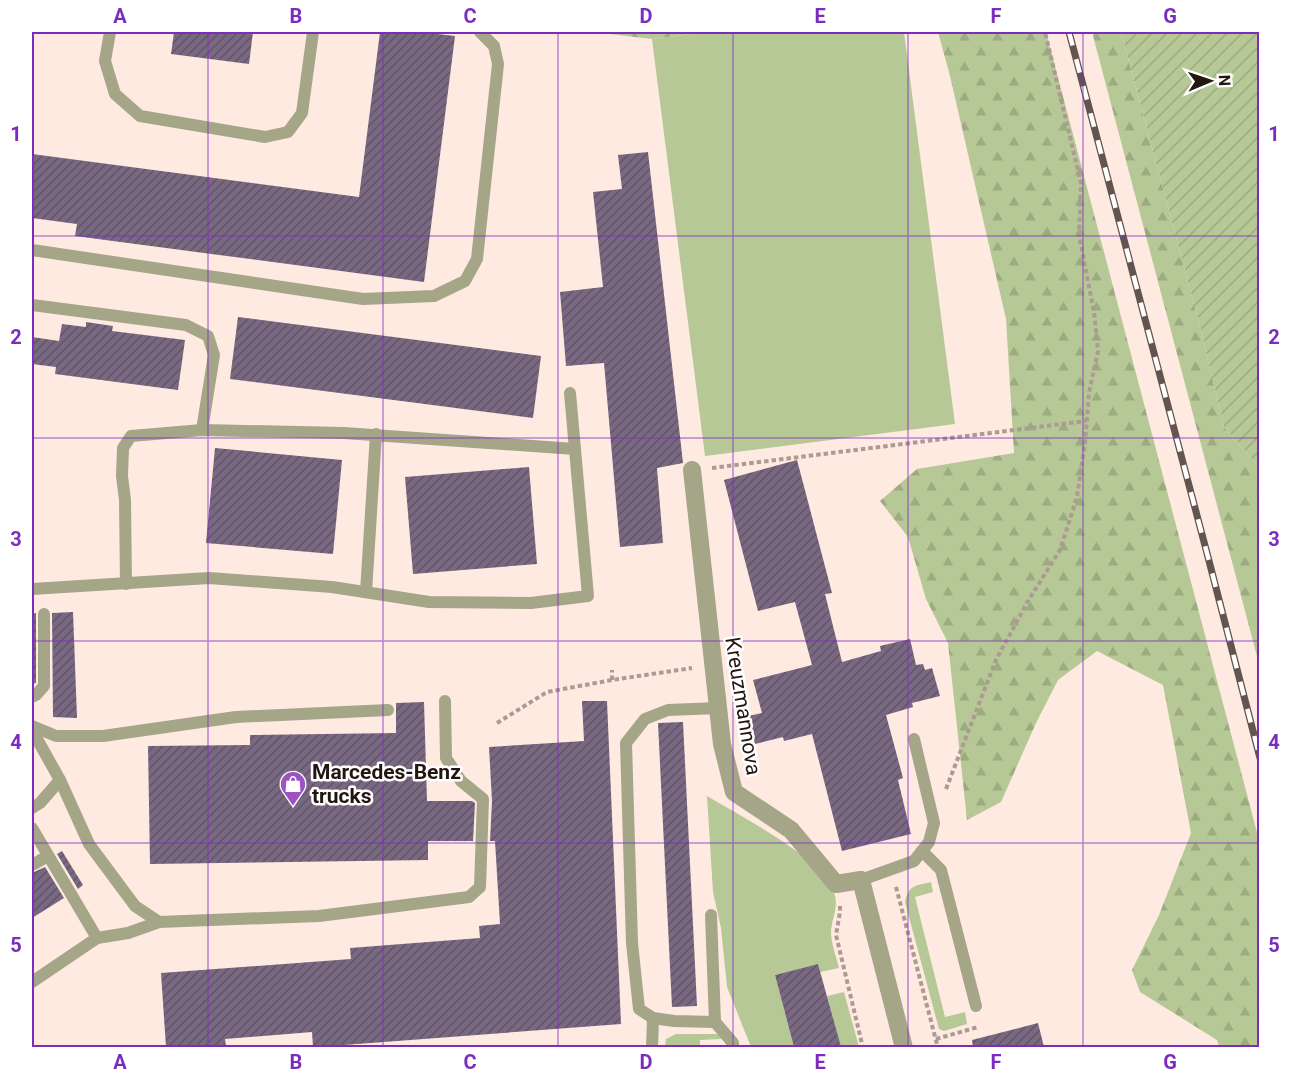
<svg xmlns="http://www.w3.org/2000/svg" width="1291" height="1079" font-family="Roboto,sans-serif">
  <defs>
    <pattern id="forest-firs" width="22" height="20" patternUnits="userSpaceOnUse" patternTransform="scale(1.5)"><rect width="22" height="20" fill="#b6c896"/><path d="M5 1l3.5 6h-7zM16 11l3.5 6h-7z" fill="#9cab80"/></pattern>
    <pattern id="garden-furrows" width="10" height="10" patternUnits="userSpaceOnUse" patternTransform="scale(1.5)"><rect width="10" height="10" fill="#b6c896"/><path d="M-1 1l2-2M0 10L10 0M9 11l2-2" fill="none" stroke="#9cab80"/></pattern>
    <pattern id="building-hatch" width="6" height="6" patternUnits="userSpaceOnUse" patternTransform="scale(1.5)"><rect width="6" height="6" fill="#796881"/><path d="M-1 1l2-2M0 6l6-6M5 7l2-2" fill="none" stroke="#635568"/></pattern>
  </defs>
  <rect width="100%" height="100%" fill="#ffeae1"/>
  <g fill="#b6c896">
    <polygon points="707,32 904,32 955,424 705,456 652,39"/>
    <path d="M707,796C737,814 822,858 833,890C840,906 832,917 831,931C831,943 836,956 839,968L820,972L818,964L775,975L794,1047H751L727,987L721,928L713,892Z"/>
    <path d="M931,882L933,892L915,897L945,1017L965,1012L967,1024L944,1031L939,1029L905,902C909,884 916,886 931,882Z"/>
    <polygon points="844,992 859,1047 835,1047 840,1046 827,996"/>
    <polygon points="676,1034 719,1034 721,1039 700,1040 700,1047 665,1048 666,1039"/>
  </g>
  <g fill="url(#forest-firs)">
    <polygon points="593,32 707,32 652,39"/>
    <polygon points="938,32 1046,32 1259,840 1259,1047 1219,1047 1217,1040 1140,992 1132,970 1159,915 1191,833 1163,685 1097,651 1058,680 1036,723 1001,802 967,820 948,643 926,599 908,537 880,501 917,469 1014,453 1006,319 950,76"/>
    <polygon points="1092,32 1121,32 1199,323 1224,427 1259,467 1259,664"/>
  </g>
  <polygon fill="url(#garden-furrows)" points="1121,32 1259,32 1259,467 1224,427 1199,323"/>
  <g fill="url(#building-hatch)">
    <polygon points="174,32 253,32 249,64 171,54"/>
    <polygon points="380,32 420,32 455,36 424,282 75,236 77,224 32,218 32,154 359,197"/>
    <polygon points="648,152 683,463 657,468 663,543 620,547 604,363 566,366 560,292 603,287 593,192 622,189 618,155"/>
    <polygon points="238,317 541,356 533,418 230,379"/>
    <polygon points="86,322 113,326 112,331 185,340 178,390 55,374 56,367 32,364 32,337 59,341 62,324 86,327"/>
    <polygon points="215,448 342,460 333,554 206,543"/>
    <polygon points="797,460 832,593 825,594 842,662 881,651 880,646 910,639 916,665 923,664 925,670 932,668 940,696 912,703 913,707 886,715 903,778 898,780 911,834 842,851 812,734 784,741 783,737 755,744 748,716 762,713 753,680 812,665 795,602 758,611 724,480"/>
    <polygon points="529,467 537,564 413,574 405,477"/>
    <polygon points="73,612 77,718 53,717 52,613"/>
    <polygon points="36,613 36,683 32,684 32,614"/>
    <polygon points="582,701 607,701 621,1024 344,1045 344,1047 313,1047 312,1032 225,1039 226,1047 166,1047 161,973 351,959 350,948 480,938 479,926 500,924 495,841 490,841 492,801 489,747 584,741"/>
    <polygon points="424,702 427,801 472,801 475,803 473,841 428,841 428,860 150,864 148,746 250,745 250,735 396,733 396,703"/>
    <polygon points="683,722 697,1006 672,1007 658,723"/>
    <polygon points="62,851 83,885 78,889 57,854"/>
    <polygon points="45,867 64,898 32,918 32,873"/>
    <polygon points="818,964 841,1047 794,1047 775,975"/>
    <polygon points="1038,1023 1044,1047 973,1047 972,1040"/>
  </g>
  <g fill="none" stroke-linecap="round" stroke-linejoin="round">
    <g stroke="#ac9a93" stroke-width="4" stroke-dasharray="4.5 3" stroke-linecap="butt">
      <polyline points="712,468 1086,421"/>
      <polyline points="612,680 612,670"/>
      <polyline points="497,723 547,692 612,680 692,668"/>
      <polyline points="946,789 996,660 1028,601 1060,550 1077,497 1085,443 1089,393 1098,351 1094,312 1079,235 1081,183 1045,32"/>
      <polyline points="896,887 938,1048"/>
      <polyline points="840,906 840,912 836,935 863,1048"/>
      <polyline points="936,1039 978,1027"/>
    </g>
    <g stroke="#a5a587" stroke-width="12">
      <polyline points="110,32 105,61 115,94 140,116 265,137 288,132 302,113 313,32"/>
      <polyline points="32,250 363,299 434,296 465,281 477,259 498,64 494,46 480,32"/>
      <polyline points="32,305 186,325 208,336 214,355 202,430"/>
      <polyline points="126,584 125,500 122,476 123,448 131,436 202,430 344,433 575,449"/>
      <polyline points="32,589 209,578 332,587 429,602 531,603 588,596 570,393"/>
      <polyline points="366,592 376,434"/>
      <polyline points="32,697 36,695 44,686 44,614"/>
      <polyline points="718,708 668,710 645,719 626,743 632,943 639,1009 653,1018 674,1021 715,1022 733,1043 733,1048"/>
      <polyline points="32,726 56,736 103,736 236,717 388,710"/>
      <polyline points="32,730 60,780 89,844 135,906 159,922 319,916 469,897 480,887 483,799 461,781 446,758 445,701"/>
      <polyline points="32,808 40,803 60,780"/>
      <polyline points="32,828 97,938 32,982"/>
      <polyline points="922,851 941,870 976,1006"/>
      <polyline points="32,865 48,856"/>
      <polyline points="861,880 914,861 929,842 934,823 914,739"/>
      <polyline points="711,915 715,1022"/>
      <polyline points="97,938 128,933 159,922"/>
      <polyline points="652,1048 653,1018"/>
    </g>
    <polyline stroke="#a5a587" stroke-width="18" points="692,470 722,744 734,792 791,830 836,884 861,880 904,1048"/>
    <g stroke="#62544e" stroke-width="7">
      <polyline id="rail" points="1069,32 1208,557 1260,758"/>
    </g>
    <use href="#rail" stroke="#fff" stroke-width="4.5" stroke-dasharray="14" stroke-linecap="butt"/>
  </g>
  <path fill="none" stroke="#7b2cbf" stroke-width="1.5" stroke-opacity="0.55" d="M208,32V1048M383,32V1048M558,32V1048M733,32V1048M908,32V1048M1083,32V1048M32,236H1260M32,438H1260M32,641H1260M32,843H1260"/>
  <defs>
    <g id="shop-pin" transform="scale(1.35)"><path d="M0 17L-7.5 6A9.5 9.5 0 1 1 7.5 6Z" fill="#9d51c3" stroke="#fff"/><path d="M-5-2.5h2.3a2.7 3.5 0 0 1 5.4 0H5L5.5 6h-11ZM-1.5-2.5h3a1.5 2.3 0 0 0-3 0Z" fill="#fff"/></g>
  </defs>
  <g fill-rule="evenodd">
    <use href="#shop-pin" x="293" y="784"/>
  </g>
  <g text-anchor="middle" stroke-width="5" stroke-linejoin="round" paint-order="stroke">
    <g font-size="21" fill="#211611" stroke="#fff">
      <text transform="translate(743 706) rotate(81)" y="7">Kreuzmannova</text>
    </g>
    <g font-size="21" font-weight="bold" fill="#211611" stroke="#fff" text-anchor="start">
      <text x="312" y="779">Marcedes-Benz<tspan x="312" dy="24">trucks</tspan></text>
    </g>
  </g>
  <rect width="1291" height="1079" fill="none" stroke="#ffffff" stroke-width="66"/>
  <g transform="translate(1210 81) rotate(88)" stroke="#ffffff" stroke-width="4.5" paint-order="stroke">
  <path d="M0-4.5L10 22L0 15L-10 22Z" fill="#211611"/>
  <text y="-9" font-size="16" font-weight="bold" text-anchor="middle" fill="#211611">N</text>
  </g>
  <rect x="33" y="33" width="1225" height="1013" fill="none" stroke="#7b2cbf" stroke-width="2"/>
  <g font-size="20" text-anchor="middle" font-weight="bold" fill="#7b2cbf">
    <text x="120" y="23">A</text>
    <text x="296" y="23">B</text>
    <text x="470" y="23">C</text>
    <text x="646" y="23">D</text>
    <text x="820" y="23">E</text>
    <text x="996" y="23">F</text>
    <text x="1170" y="23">G</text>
    <text x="16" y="141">1</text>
    <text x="1274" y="141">1</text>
    <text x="16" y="344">2</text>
    <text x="1274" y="344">2</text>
    <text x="16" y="546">3</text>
    <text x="1274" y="546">3</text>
    <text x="16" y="749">4</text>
    <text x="1274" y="749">4</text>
    <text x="16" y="952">5</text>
    <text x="1274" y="952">5</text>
    <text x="120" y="1069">A</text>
    <text x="296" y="1069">B</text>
    <text x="470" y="1069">C</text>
    <text x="646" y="1069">D</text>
    <text x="820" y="1069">E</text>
    <text x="996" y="1069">F</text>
    <text x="1170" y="1069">G</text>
  </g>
</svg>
